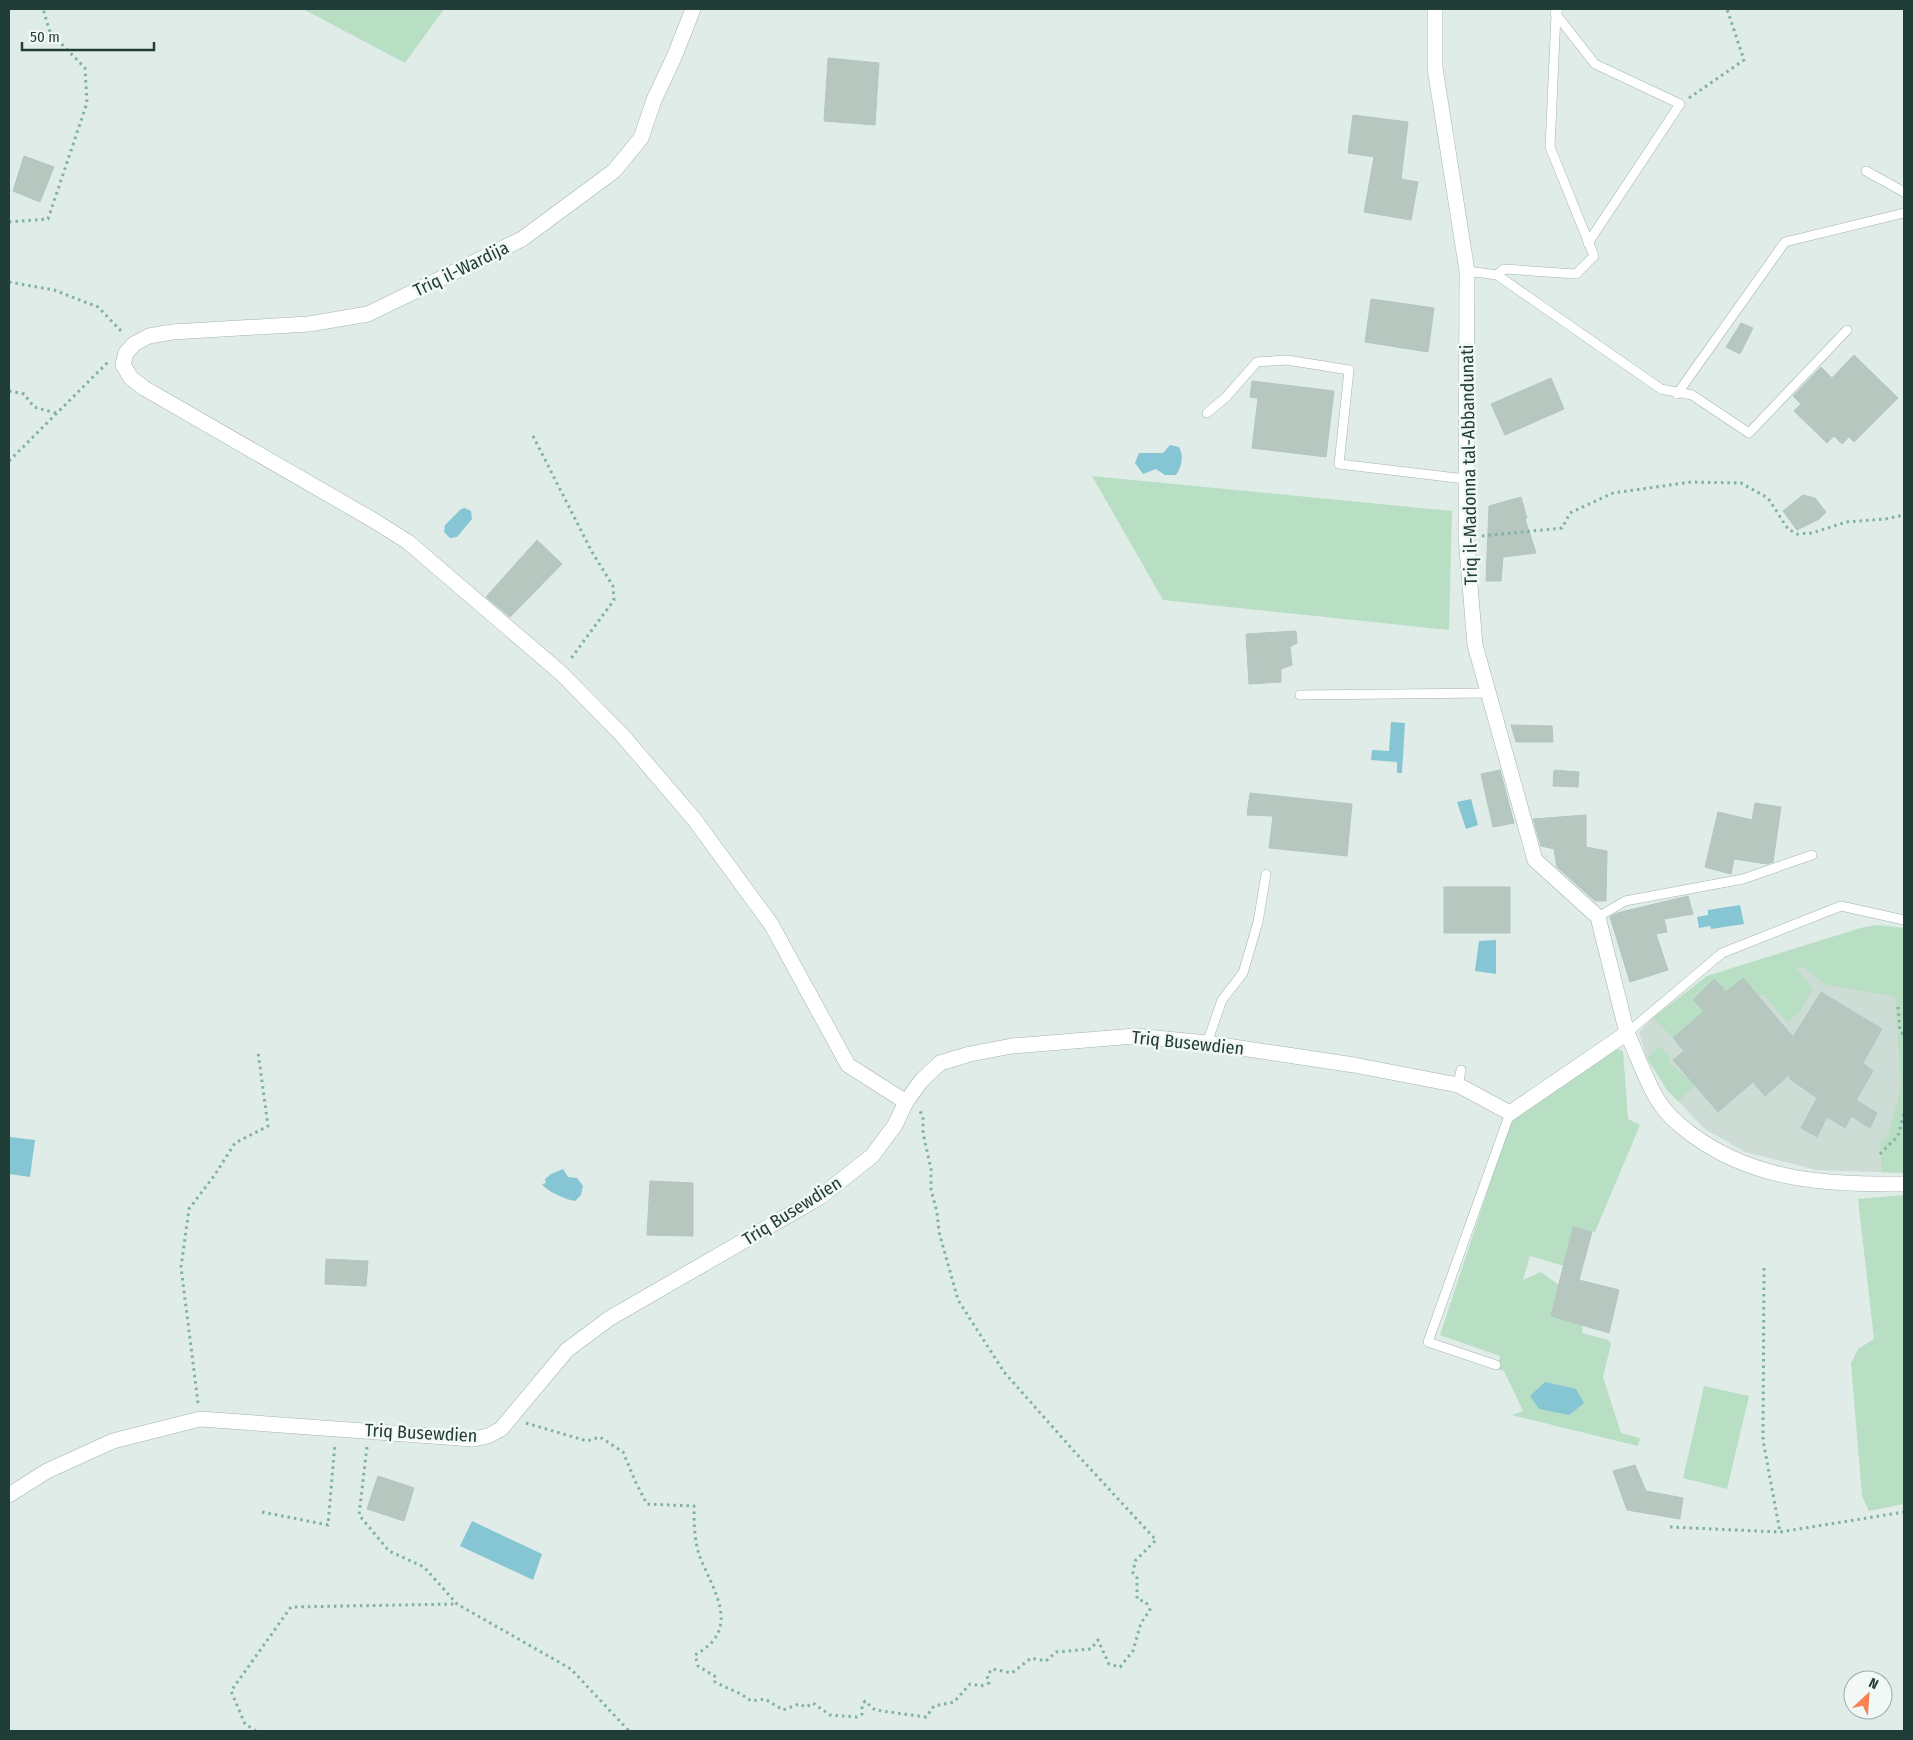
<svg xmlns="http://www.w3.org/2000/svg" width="1913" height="1740" font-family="'Fira Sans Condensed',sans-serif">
  <rect width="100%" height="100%" fill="#e0ece7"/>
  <polygon fill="#cedcd6" points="1876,925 1904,928 1904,1173 1816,1170 1745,1152 1705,1129 1667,1090 1646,1056 1639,1032 1653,1018 1707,976 1861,928"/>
  <g fill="#b8dfc4">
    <polygon points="303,9 444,9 405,63"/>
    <polygon points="1092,476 1452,511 1449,630 1163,600"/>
    <polygon points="1876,925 1904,928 1904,1173 1882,1172 1880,1143 1888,1135 1901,1087 1895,997 1824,984 1804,967 1795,967 1813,989 1799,1013 1787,1022 1763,994 1759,997 1743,978 1673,1038 1653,1018 1707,976 1861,928"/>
    <polygon points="1659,1046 1670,1057 1669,1062 1696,1086 1678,1101 1667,1090 1647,1058"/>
    <polygon points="1614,1048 1623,1051 1628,1119 1640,1125 1595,1232 1573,1227 1564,1266 1530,1256 1523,1280 1541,1272 1559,1285 1551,1316 1583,1325 1582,1333 1608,1340 1611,1344 1603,1377 1621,1433 1640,1438 1638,1446 1512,1415 1523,1411 1504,1371 1497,1369 1500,1356 1440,1335 1512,1117"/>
    <polygon points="1904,1195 1904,1504 1869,1511 1862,1496 1851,1363 1858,1349 1874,1339 1858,1199"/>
    <polygon points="1704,1386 1749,1396 1727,1489 1683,1478"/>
  </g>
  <g fill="#85c5d4">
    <path d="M1170,445L1179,447C1184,456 1182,466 1176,475H1165L1156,469L1143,474L1135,463L1139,453H1163Z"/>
    <polygon points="465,508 471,511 472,519 457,537 450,538 444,532 445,525 461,509"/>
    <polygon points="1391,722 1405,723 1402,773 1397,773 1397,762 1371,760 1372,750 1389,751"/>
    <polygon points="1471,799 1478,825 1466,829 1457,802"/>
    <polygon points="1740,905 1744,924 1711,929 1710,926 1699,928 1697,917 1708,915 1708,910"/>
    <polygon points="1496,940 1496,974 1475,971 1479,941"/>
    <polygon points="10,1137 35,1140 30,1177 9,1174"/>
    <path d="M563,1169L568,1177L577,1178L583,1186L581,1195L575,1201C567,1200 546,1191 542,1184L546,1183L545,1179L551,1174Z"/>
    <polygon points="1545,1382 1576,1389 1584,1403 1569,1415 1539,1409 1530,1396"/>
    <polygon points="472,1521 542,1554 533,1580 460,1546"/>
  </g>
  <g fill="#b6c7c0" stroke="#b2c6bf">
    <polygon points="828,58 879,63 875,125 824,121"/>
    <polygon points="1353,115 1408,122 1401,179 1418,182 1411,220 1364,212 1374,157 1348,153"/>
    <polygon points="24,156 54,167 40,202 13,191"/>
    <polygon points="1371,299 1434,308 1428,352 1365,342"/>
    <polygon points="1741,323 1753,328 1740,354 1726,347"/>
    <polygon points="1854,355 1898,398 1854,442 1849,437 1842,444 1834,436 1827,443 1794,411 1801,404 1793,396 1821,367 1832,378"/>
    <polygon points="1551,378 1564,409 1505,435 1491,404"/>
    <polygon points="1252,381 1334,391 1326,457 1252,448 1258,398 1250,397"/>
    <polygon points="1803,495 1815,498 1826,512 1819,519 1797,530 1783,511"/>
    <polygon points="1521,497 1527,518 1525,519 1536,553 1503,557 1501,581 1486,581 1489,506"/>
    <polygon points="537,540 562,564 510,617 486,597"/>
    <polygon points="1296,631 1297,643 1290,647 1292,665 1281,669 1281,682 1249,684 1246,634"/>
    <polygon points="1511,725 1552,726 1553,742 1516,742"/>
    <polygon points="1500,770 1514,823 1493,827 1481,774"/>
    <polygon points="1554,770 1579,772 1578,787 1553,786"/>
    <polygon points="1250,793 1352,804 1347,856 1269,848 1273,816 1247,815"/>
    <polygon points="1755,803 1781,807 1773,862 1767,864 1734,859 1731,874 1705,867 1718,812 1752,820"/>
    <polygon points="1586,815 1586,847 1607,851 1606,901 1595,901 1557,867 1554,849 1541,846 1533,819"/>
    <rect x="1444" y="887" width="66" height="46"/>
    <polygon points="1688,896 1693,914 1664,919 1667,932 1656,934 1668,970 1630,982 1610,917 1617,913"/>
    <polygon points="1743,978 1793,1037 1821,992 1882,1029 1863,1063 1873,1071 1856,1100 1877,1113 1870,1128 1851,1116 1845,1128 1827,1117 1817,1137 1801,1128 1817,1098 1790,1079 1789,1075 1765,1096 1753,1082 1718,1112 1673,1060 1684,1051 1673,1038 1704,1011 1693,1000 1714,979 1726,992"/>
    <polygon points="650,1181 693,1183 693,1236 647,1235"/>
    <polygon points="1573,1227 1592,1232 1579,1280 1619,1290 1609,1333 1551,1316"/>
    <polygon points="326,1259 368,1261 366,1286 325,1284"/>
    <polygon points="1635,1465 1646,1491 1683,1498 1680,1519 1627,1510 1613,1471"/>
    <polygon points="378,1476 414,1488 404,1521 367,1509"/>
  </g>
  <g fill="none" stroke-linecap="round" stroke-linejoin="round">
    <g stroke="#a3b4af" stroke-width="10">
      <g id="service">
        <polyline points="1555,13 1595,64 1680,104 1588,243"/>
        <polyline points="1866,171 1904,192"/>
        <polyline points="1467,271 1497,275 1661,389 1692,395 1749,433 1847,330"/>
        <polyline points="1497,275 1504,269 1576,274 1594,256 1550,147 1556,15 1558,9"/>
        <polyline points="1677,394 1785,242 1904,213"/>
        <polyline points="1207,413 1226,397 1257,362 1287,360 1349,370 1339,464 1465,479"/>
        <polyline points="1300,695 1488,693"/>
        <polyline points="1598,917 1625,901 1743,879 1812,855"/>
        <polyline points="1627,1033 1722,953 1841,906 1904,920"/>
        <polyline points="1207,1043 1222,1000 1243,973 1258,922 1266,874"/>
        <polyline points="1458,1085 1461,1070"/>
        <polyline points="1496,1365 1428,1342 1510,1113"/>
      </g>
    </g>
    <g stroke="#a3b4af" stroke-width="16">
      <g id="minor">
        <polyline points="693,9 675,55 654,100 641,138 614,171 522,239 368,314 309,324 172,332 149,336 134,344 126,353 123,365 131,378 144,388 373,520 408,542 561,673 622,735 694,819 771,924 848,1065 906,1102"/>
        <polyline points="1435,9 1435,68 1467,271 1466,537 1475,645 1535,860 1598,917 1627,1033"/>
      </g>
    </g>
    <g stroke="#a3b4af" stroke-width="16">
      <path id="tertiary" d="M9,1495L47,1471L113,1441L200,1419L473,1439L488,1436L501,1429L567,1350L610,1318L820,1197L872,1156L895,1125L906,1102L921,1081L940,1063L970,1054L1012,1046L1135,1036L1207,1043L1354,1065L1458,1085L1510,1113L1627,1033C1637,1054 1647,1084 1659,1102C1667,1115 1679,1125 1691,1134C1754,1181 1828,1185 1904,1184"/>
    </g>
    <g stroke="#7fb1a4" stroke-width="3" stroke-dasharray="2.5 4" stroke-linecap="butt">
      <polyline points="1689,98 1744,60 1727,9"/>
      <polyline points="9,222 48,219 87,103 85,68 50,32 43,9"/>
      <polyline points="9,282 54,290 98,307 123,333"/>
      <polyline points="9,391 24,394 34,407 56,413"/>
      <polyline points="533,436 592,552 613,586 614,600 570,660"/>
      <polyline points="9,461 108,362"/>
      <polyline points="1482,536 1562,528 1570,513 1613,493 1691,482 1741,483 1768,498 1788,529 1797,534 1812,533 1846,522 1885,519 1904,515"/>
      <polyline points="1898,1007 1900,1031 1904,1035"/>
      <polyline points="1880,1154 1898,1136 1904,1113"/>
      <polyline points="1764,1268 1763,1440 1780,1532"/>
      <polyline points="198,1403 181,1267 189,1209 214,1176 235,1143 268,1126 258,1052"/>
      <path d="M526,1423L587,1441L600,1437L623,1452L636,1483L647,1504L694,1506C694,1521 694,1536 698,1551C706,1578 735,1614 713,1641C708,1647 701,1651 695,1655L698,1666L716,1677L715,1682C728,1689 740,1692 751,1701L765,1699L783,1710L799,1704L806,1707L813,1703L830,1715L857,1717L862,1714V1706L865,1701L875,1710L926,1717L934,1706L954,1702L970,1684L981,1686L989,1683L987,1676L992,1669L1012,1673L1031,1658L1046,1661L1056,1652L1091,1649L1098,1640L1109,1664L1120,1667L1133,1651L1141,1623L1150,1610L1146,1602L1137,1599V1578L1133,1573L1135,1561L1156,1540L1073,1450L1004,1372L958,1300L939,1232L937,1212L931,1190V1169L923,1133V1117L919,1109"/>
      <polyline points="367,1447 359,1515 389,1551 424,1567 457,1604 571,1669 629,1731"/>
      <polyline points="262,1512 328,1525 335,1443"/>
      <polyline points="1670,1527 1780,1532 1904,1512"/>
      <polyline points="256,1731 245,1724 231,1691 291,1607 456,1604"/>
    </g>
    <use href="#service" stroke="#fff" stroke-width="9"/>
    <use href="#minor" stroke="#fff" stroke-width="15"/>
    <use href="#tertiary" stroke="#fff" stroke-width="15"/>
  </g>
  <g text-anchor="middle" stroke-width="5" stroke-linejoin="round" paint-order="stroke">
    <g font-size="18" fill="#203d37" stroke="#f1f8f5">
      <text transform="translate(461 269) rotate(-26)" y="6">Triq il-Wardija</text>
      <text transform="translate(1469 465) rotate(-91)" y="6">Triq il-Madonna tal-Abbandunati</text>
      <text transform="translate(1188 1043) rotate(6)" y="6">Triq Busewdien</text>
      <text transform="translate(792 1211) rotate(-32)" y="6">Triq Busewdien</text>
      <text transform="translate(421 1433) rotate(3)" y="6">Triq Busewdien</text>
    </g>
  </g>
  <rect width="1913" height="1740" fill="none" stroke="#203d37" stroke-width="20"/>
  <g transform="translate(1868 1695) rotate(26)"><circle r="24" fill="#f1f8f5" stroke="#9dada9"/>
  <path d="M0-4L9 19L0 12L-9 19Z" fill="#f98251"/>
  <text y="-8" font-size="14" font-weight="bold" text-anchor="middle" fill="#203d37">N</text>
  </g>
  <path d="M22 42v8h132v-8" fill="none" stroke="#203d37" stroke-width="2.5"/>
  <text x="30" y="42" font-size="15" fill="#203d37" stroke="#f1f8f5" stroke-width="4" paint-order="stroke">50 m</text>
</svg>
